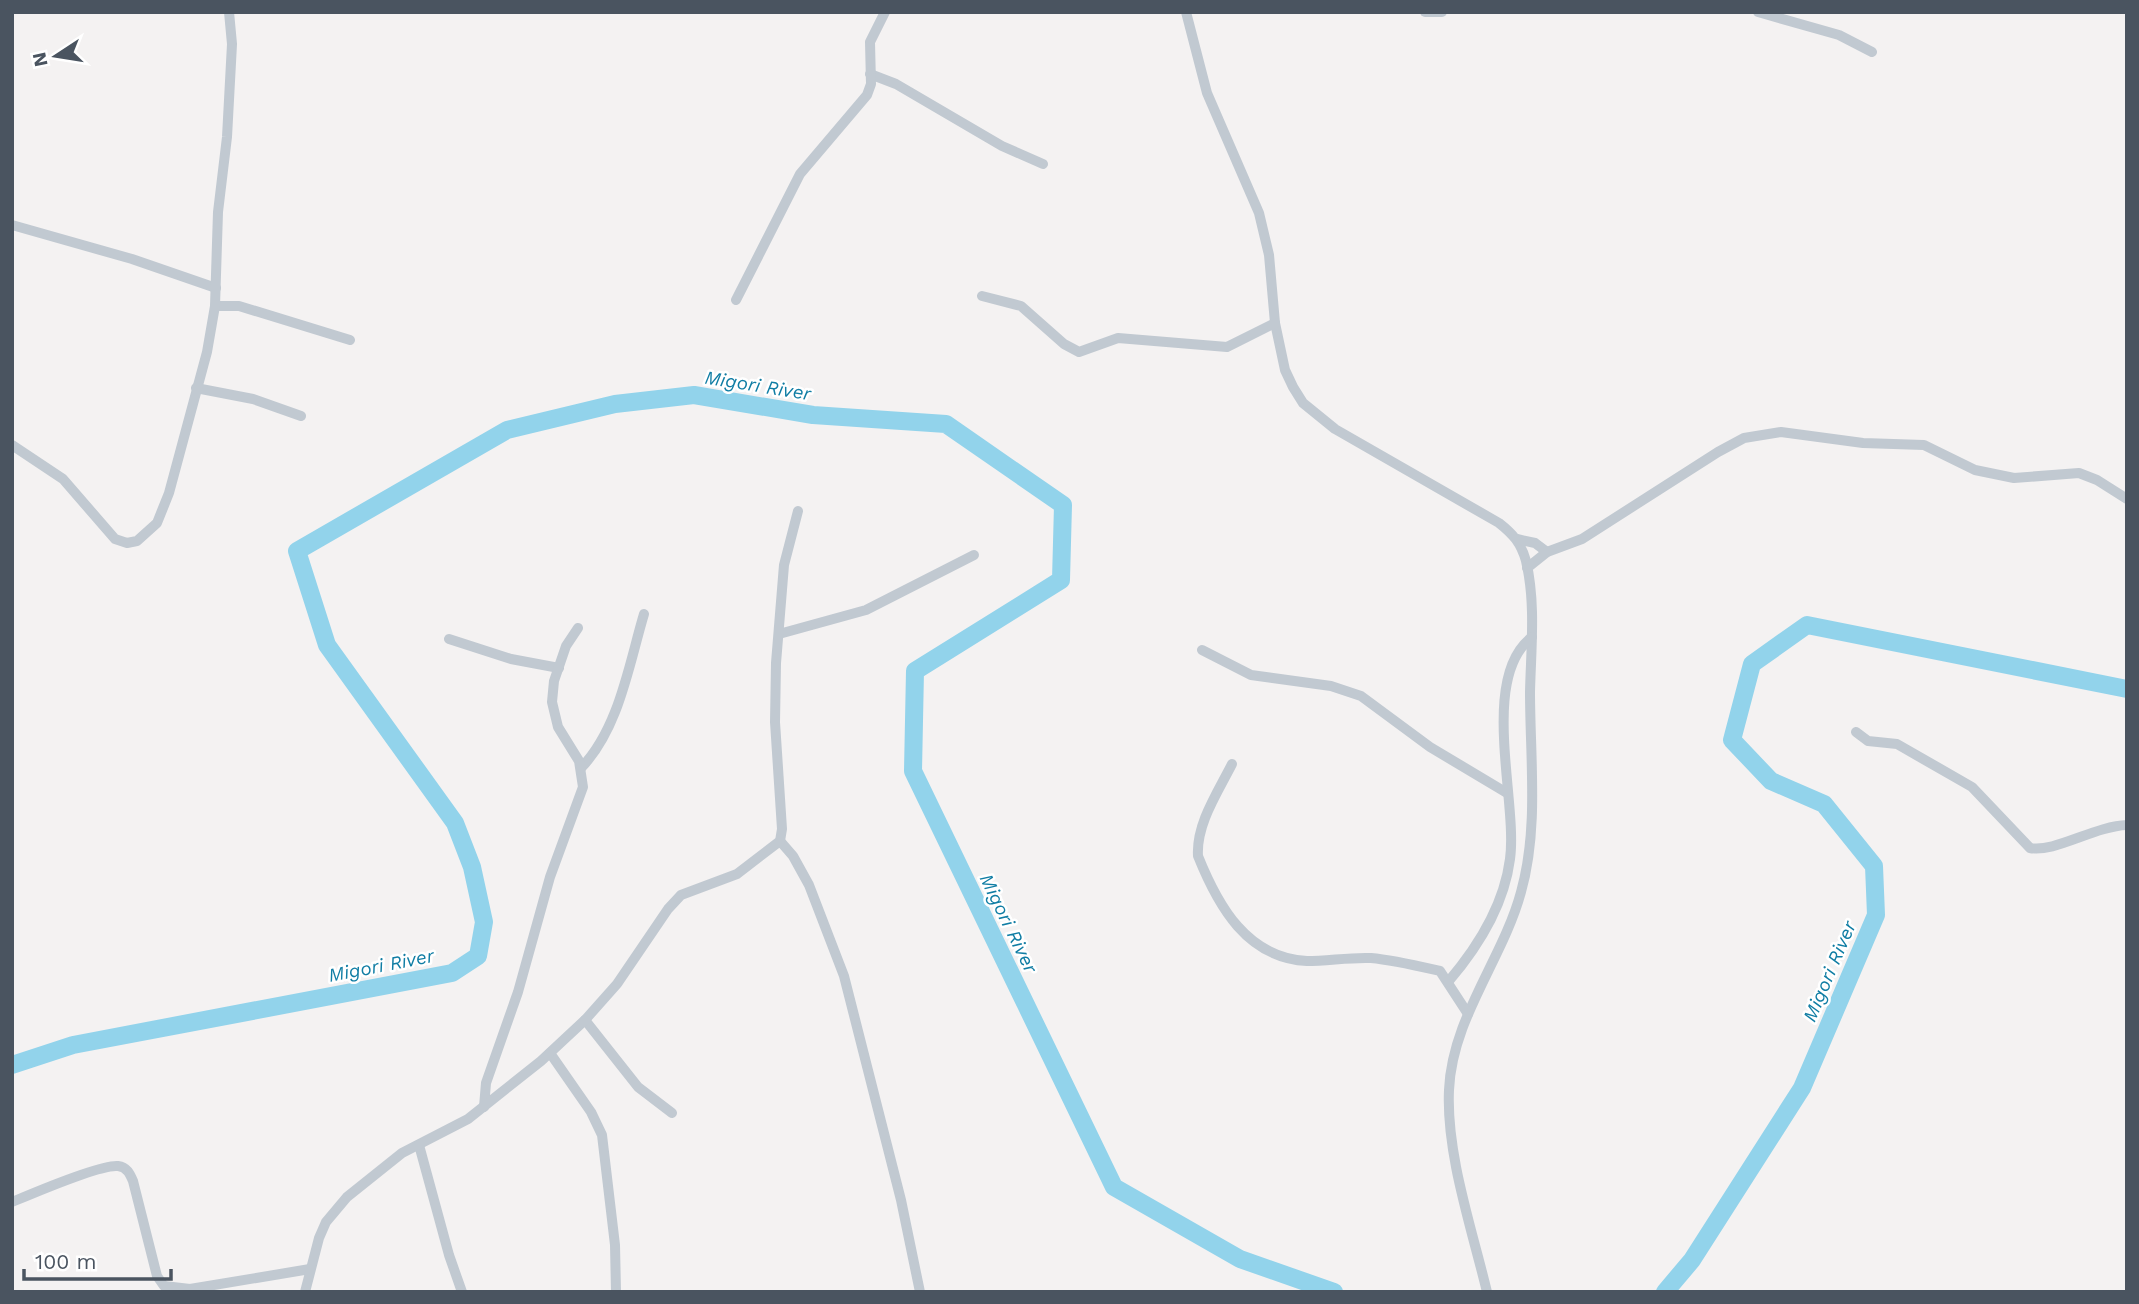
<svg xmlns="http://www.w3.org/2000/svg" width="2139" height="1304" font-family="'Work Sans',sans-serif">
  <rect width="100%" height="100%" fill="#f4f2f2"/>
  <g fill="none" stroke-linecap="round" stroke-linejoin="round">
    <g stroke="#92d3eb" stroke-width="18">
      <polyline points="12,1065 73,1045 452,973 478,956 484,922 472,867 455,823 327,645 297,551 507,430 615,404 694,395 813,415 946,424 1063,505 1061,580 915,671 913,771 1114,1187 1240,1259 1334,1292"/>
      <polyline points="1665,1292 1692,1260 1802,1088 1876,915 1874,866 1824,804 1771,781 1732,740 1752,664 1807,625 2127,689"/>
    </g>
    <g stroke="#c1c9d1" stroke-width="10">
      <path d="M1186,12L1207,93L1259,213L1269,255L1275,323L1285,370L1293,387L1303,403L1335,429L1499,523C1513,534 1521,543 1526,561C1536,603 1531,649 1530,692C1530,757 1539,829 1521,892C1503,959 1452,1018 1449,1090C1446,1154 1472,1229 1487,1292"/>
      <polyline points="1425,12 1442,12"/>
      <polyline points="1758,12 1839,35 1872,52"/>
      <polyline points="870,74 896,84 1002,146 1043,164"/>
      <polyline points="12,225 132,259 216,288"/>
      <polyline points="982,296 1021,306 1064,344 1079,352 1118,338 1227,347 1275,323"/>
      <polyline points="736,300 800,174 867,95 871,84 870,42 885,12"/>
      <polyline points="215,306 239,306 350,340"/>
      <polyline points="196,388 253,399 301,416"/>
      <polyline points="12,445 63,479 115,539 127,543 137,541 157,523 169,493 207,352 215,306 218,212 227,137 232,44 229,12"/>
      <polyline points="1517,539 1535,543 1547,552"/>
      <polyline points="1527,568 1547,552 1582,539 1718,452 1744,438 1781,432 1863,443 1924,445 1975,470 2014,478 2079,473 2097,480 2127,499"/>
      <polyline points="779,634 866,610 974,555"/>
      <polyline points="449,639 511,659 559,668"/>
      <polyline points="1202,650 1251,675 1331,686 1361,696 1430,747 1507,793"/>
      <path d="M1856,732L1868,741L1897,744L1972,787L2030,848C2054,853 2095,826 2127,825"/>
      <path d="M1232,764C1218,792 1196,824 1198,856C1218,906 1247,958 1307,961C1328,961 1350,957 1371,958C1393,960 1418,966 1440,971L1468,1014"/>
      <path d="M581,768C619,729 629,664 644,614"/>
      <polyline points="780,841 793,856 809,885 844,976 901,1200 920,1292"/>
      <path d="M1448,982C1478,947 1504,906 1510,859C1518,802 1479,677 1532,637"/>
      <polyline points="585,1020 638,1087 672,1113"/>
      <polyline points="550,1053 591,1112 602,1135 615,1245 616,1292"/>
      <polyline points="484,1107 486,1083 518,992 550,877 583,787 579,761 558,727 552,702 554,681 566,646 578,628"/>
      <polyline points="419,1145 449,1255 462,1292"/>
      <path d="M12,1202C31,1194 101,1164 118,1166C127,1167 130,1174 133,1181L157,1276L164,1286L190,1289L310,1269"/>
      <polyline points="305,1292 319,1238 326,1222 347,1197 402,1153 468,1119 541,1061 585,1020 617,984 668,909 681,895 737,874 780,841 782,829 775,722 776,663 784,565 798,511"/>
    </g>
  </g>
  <g text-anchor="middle" stroke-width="5" stroke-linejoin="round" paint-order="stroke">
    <g font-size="19" font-style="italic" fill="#107da4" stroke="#fff">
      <text transform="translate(758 385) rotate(9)" y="7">Migori River</text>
      <text transform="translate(1009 923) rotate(64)" y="7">Migori River</text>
      <text transform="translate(381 965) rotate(-11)" y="7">Migori River</text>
      <text transform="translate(1829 971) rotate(-67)" y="7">Migori River</text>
    </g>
  </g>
  <rect width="2139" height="1304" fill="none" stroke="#4a5460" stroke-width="28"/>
  <g transform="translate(56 56) rotate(258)" stroke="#ffffff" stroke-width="5" paint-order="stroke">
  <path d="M0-5L12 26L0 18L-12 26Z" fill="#4a5460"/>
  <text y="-10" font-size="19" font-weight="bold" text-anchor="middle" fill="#4a5460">N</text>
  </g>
  <path d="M24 1269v10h147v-10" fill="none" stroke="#4a5460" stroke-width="3.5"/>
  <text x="35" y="1269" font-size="21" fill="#4a5460" stroke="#ffffff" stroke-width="5" paint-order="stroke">100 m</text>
</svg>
